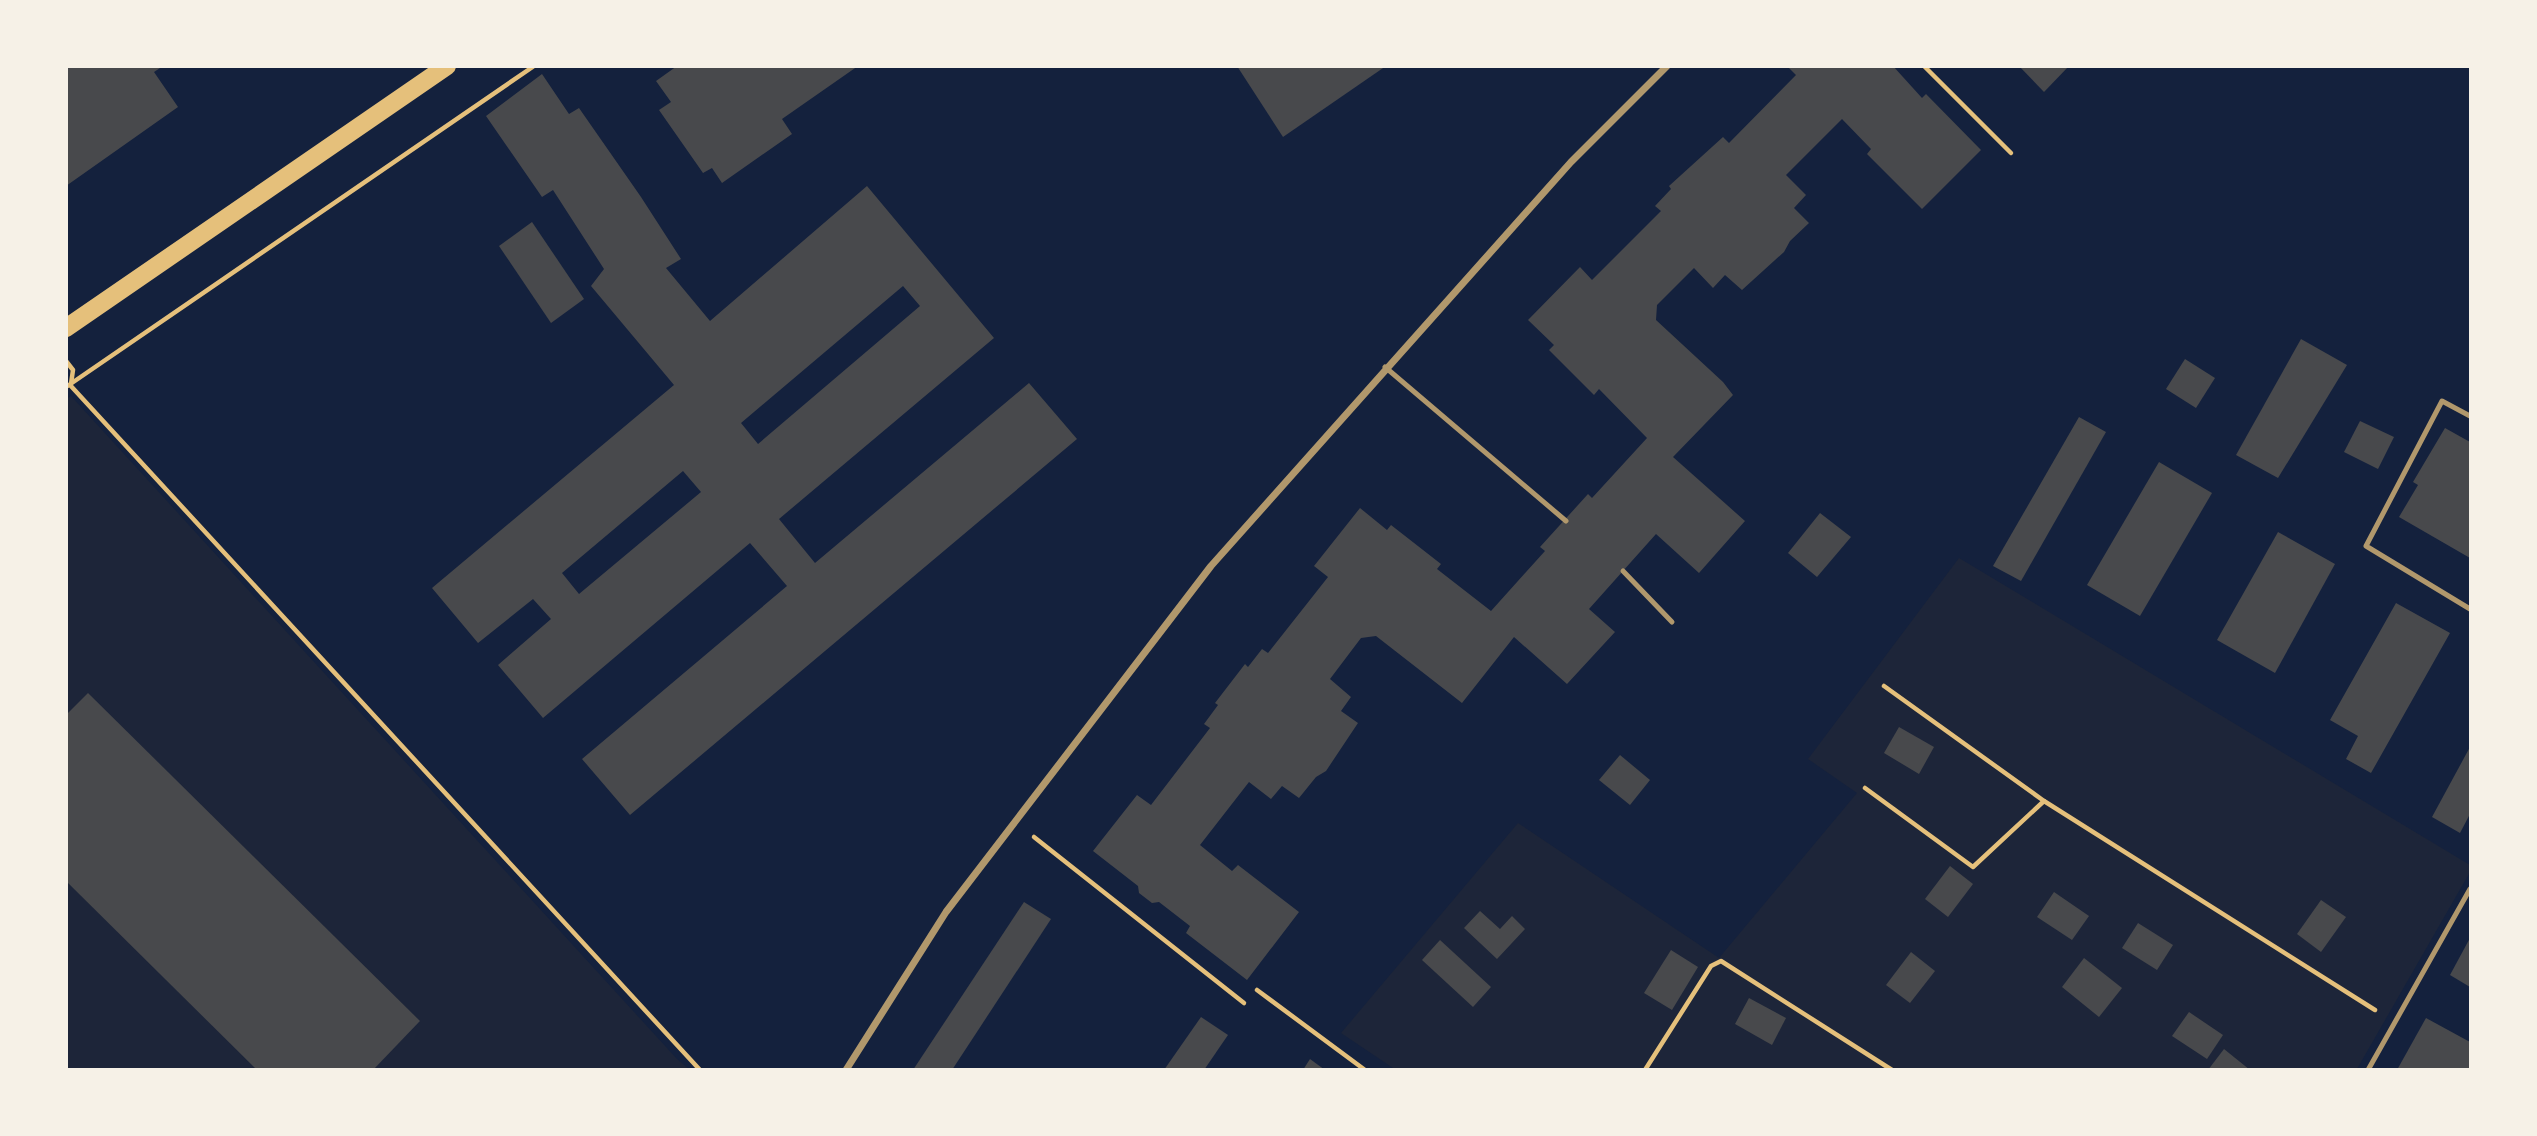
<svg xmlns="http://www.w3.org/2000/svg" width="2537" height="1136" font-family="Manrope,sans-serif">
  <rect width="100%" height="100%" fill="#14213d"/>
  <g fill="#1d2539">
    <polygon points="71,396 677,1059 689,1069 373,1069 420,1021 67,715 66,399"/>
    <polygon points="1959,558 2470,865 2470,872 2357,1069 1396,1070 1341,1033 1518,823 1719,958 1857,793 1808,759"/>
    <polygon points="67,881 257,1069 67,1069"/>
  </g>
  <g fill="#48494c" fill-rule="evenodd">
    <polygon points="66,66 163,66 154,72 178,107 66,186"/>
    <polygon points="677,66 858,66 782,119 792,134 722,183 712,168 703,173 659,110 671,102 656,81"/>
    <polygon points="1237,66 1386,66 1283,137"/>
    <polygon points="1787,66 1893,66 1922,98 1926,94 1981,150 1922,209 1867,154 1871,149 1842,119 1786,175 1806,195 1794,208 1809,223 1790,241 1784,252 1742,290 1725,275 1713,288 1694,268 1657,305 1656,320 1723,382 1733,395 1673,457 1745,521 1699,573 1656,534 1589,609 1615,632 1567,684 1514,637 1462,703 1376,636 1361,638 1330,679 1351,697 1341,711 1358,723 1326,771 1316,777 1299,798 1282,786 1271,799 1249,782 1200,845 1232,871 1238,865 1299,912 1247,980 1186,933 1190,926 1159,902 1152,903 1139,893 1138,886 1093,851 1137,795 1151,805 1210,728 1204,724 1218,705 1215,703 1245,664 1248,667 1262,649 1268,653 1328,577 1314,566 1360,508 1387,530 1391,525 1441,564 1437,569 1491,611 1545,551 1540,547 1588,494 1592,498 1647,438 1599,389 1594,395 1549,350 1554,345 1528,320 1580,267 1592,280 1661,211 1655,206 1671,189 1669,186 1723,137 1729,143 1796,75"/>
    <polygon points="2019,66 2069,66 2044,92"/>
    <path d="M542,74L569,114L579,108L641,197L681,259L666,268L710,321L867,186L994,338L779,519L815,563L1029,383L1077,439L630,815L582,759L787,586L750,543L543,718L498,665L551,619L533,599L478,643L432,588L674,385L591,286L604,269L553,190L542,197L486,116ZM903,286L920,306L758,444L741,423ZM683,471L701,492L579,594L562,573Z"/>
    <polygon points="532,222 584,299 551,323 499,246"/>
    <polygon points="2301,339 2347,365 2278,478 2236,455"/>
    <polygon points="2185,359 2215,378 2196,408 2166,389"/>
    <polygon points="2079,417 2106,432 2021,581 1993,566"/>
    <polygon points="2360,421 2394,437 2378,469 2344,452"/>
    <polygon points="2445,428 2470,442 2470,558 2399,517 2418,485 2413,482"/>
    <polygon points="2159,462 2212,493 2140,616 2087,585"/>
    <polygon points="1820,513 1851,537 1817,577 1788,553"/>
    <polygon points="2278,532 2335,564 2275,673 2217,640"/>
    <polygon points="2396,603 2450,633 2371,773 2346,759 2358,736 2330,720"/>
    <polygon points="88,693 420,1021 373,1070 257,1070 66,881 66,715"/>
    <polygon points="1899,727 1934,747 1919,774 1884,753"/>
    <polygon points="2470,747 2470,814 2460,833 2432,817"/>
    <polygon points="1620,755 1650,780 1630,805 1599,780"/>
    <polygon points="1950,866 1973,884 1948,917 1925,899"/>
    <polygon points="2054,892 2089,916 2072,940 2037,917"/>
    <polygon points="2321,900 2346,917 2321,952 2297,934"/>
    <polygon points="1024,902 1051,919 952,1070 913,1070"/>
    <polygon points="1480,911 1500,929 1512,916 1525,929 1497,959 1464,928"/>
    <polygon points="2138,923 2173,945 2157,970 2122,948"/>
    <polygon points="2470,938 2470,987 2450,975"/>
    <polygon points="1440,940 1491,987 1473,1007 1422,960"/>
    <polygon points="1671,950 1698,967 1672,1010 1644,993"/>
    <polygon points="1911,952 1935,971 1910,1003 1886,985"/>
    <polygon points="2084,958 2122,988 2099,1017 2062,987"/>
    <polygon points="1749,998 1786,1018 1772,1045 1735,1024"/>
    <polygon points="2189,1012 2223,1035 2207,1059 2172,1036"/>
    <polygon points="1201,1017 1228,1035 1204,1070 1164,1070"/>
    <polygon points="2426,1018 2470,1042 2470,1070 2397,1070"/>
    <polygon points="2224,1049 2250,1070 2208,1070"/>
    <polygon points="1310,1059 1325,1070 1303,1070"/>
  </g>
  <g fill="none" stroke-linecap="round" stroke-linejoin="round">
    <g stroke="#e5c07b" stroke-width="4.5">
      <polyline points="1924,66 2011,153"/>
      <polyline points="66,361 73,370 71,384"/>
      <polyline points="70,385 700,1070"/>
      <polyline points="66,387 534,66"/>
      <polyline points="1884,686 2044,801"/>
      <polyline points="1865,788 1973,867 2044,801 2375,1010"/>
      <polyline points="1034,837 1244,1003"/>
      <polyline points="1257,990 1365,1070"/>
      <polyline points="1645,1070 1711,966 1721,961 1892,1070"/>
    </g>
    <g stroke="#b1986c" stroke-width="5">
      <polyline points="1385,367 1566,521"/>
      <polyline points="2470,416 2442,401 2366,546 2470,609"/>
      <polyline points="1623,571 1672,622"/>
      <polyline points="2368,1070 2470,889"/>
    </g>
    <polyline stroke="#b1986c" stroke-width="7" points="846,1070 946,912 1211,566 1571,162 1667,66"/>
    <polyline stroke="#e5c07b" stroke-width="18" points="66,328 447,66"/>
  </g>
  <rect width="2537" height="1136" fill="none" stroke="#f6f1e7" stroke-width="136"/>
</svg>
